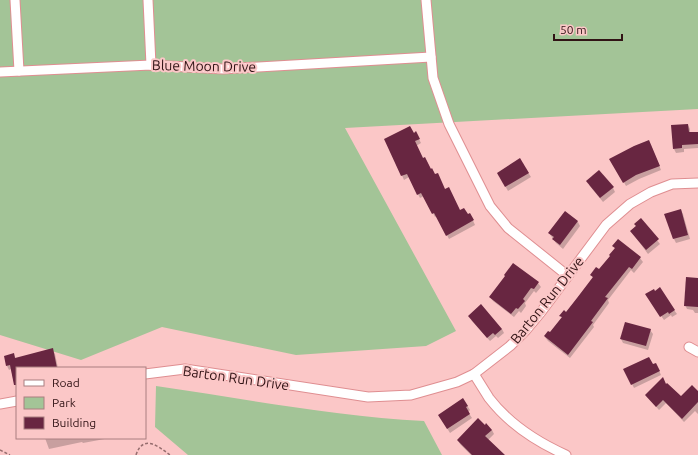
<svg xmlns="http://www.w3.org/2000/svg" width="698" height="455" font-family="Ubuntu,sans-serif">
  <rect width="100%" height="100%" fill="#fbc7c7"/>
  <g fill="#a3c497">
    <polygon points="0,0 698,0 698,109 345,128 456,331 426,346 296,355 162,327 81,360 0,335"/>
    <path d="M156,386C245,399 334,416 424,421L442,455H188L155,427Z"/>
  </g>
  <g fill="#0003">
    <polygon points="688,125 690,129 690,133 698,133 698,161 698,148 684,149 684,152 676,153 674,149"/>
    <polygon points="416,133 421,143 416,146 423,159 460,211 467,215 470,214 475,225 449,239 437,216 435,217 424,196 420,198 409,177 404,180 386,139"/>
    <polygon points="651,145 661,170 639,179 626,186 611,159"/>
    <polygon points="520,160 531,177 508,191 498,173"/>
    <polygon points="589,185 613,188 615,192 603,202"/>
    <polygon points="681,210 683,214 690,239 676,243 674,239"/>
    <polygon points="565,212 578,222 580,226 563,249 556,243 549,233"/>
    <polygon points="641,220 660,244 648,254 631,231"/>
    <polygon points="614,246 640,258 643,262 634,273 631,270 608,300 609,303 593,325 594,327 570,358 548,341 545,337 550,334 562,318 561,316 566,313 593,278 591,275 599,271 611,256 615,249"/>
    <polygon points="506,277 538,283 541,287 536,293 534,291 525,303 526,306 521,313 519,311 514,317 493,301 490,297"/>
    <polygon points="698,279 698,313 695,313 693,310 687,309 685,305"/>
    <polygon points="649,299 674,310 677,314 672,317 671,315 664,320"/>
    <polygon points="471,320 502,329 504,333 498,338 496,336 490,341"/>
    <polygon points="650,330 653,334 648,350 623,343 621,339"/>
    <polygon points="52,349 55,354 58,368 17,368 17,387 14,383 11,369 9,370 7,366 14,355 16,359"/>
    <polygon points="653,365 658,368 661,375 634,388 632,384"/>
    <polygon points="666,385 681,398 698,393 698,414 695,411 684,422 666,403 659,410 646,395"/>
    <polygon points="463,399 470,410 468,412 472,418 450,433 439,415"/>
    <polygon points="485,426 492,430 494,434 488,440 503,455 471,455 460,444 458,440"/>
    <polygon points="45,438 110,438 83,443 82,442 49,449"/>
  </g>
  <g fill="#682641">
    <polygon points="688,124 689,132 698,132 698,144 682,145 682,148 673,149 671,125"/>
    <polygon points="410,126 414,133 416,131 420,139 415,141 423,158 425,157 431,169 432,168 435,174 438,173 445,189 449,187 460,210 464,208 468,214 470,213 474,220 446,236 434,213 432,214 421,193 417,195 407,174 401,176 384,139"/>
    <polygon points="649,140 660,166 636,175 623,183 609,159 634,146"/>
    <polygon points="520,158 529,173 505,187 497,173"/>
    <polygon points="599,170 614,187 600,198 586,181"/>
    <polygon points="681,209 688,235 673,239 664,214"/>
    <polygon points="565,211 578,221 560,245 552,239 554,237 548,233"/>
    <polygon points="641,218 659,239 646,250 630,231 636,226 634,224"/>
    <polygon points="618,239 641,257 632,269 629,267 605,297 608,298 591,321 593,322 568,355 544,336 548,331 550,332 562,317 559,316 564,310 566,312 577,298 593,277 590,275 596,267 599,269 610,256 609,255 615,248 612,246"/>
    <polygon points="513,263 539,282 534,289 531,288 523,299 525,301 518,309 516,308 511,314 489,297 505,276 504,275"/>
    <polygon points="686,277 698,278 698,307 684,306"/>
    <polygon points="660,287 675,310 669,314 668,312 660,317 645,294 654,289 655,291"/>
    <polygon points="481,304 502,329 495,335 493,333 487,338 468,316"/>
    <polygon points="625,322 651,329 646,346 620,339"/>
    <polygon points="53,348 57,368 17,368 17,385 14,385 10,365 6,366 4,356 14,353 15,358"/>
    <polygon points="649,357 653,364 656,363 660,371 631,385 623,369"/>
    <polygon points="663,377 666,384 667,383 681,396 692,385 698,391 698,402 682,419 663,400 656,407 645,395"/>
    <polygon points="463,398 468,406 466,407 470,414 447,429 438,415"/>
    <polygon points="478,418 485,425 486,423 492,430 485,436 505,455 472,455 457,440"/>
  </g>
  <g fill="none" stroke-linecap="round" stroke-linejoin="round">
    <g stroke="#df8e91" stroke-width="11">
      <g id="street">
        <polyline points="15,0 19,71"/>
        <polyline points="148,0 151,65"/>
        <polyline points="426,0 433,78 449,124 490,206 508,228 568,276"/>
        <polyline points="0,72 151,65 223,69 431,57"/>
        <polyline points="689,347 698,352"/>
        <polyline points="145,374 185,369 368,397 411,395 457,382 474,374 510,346 526,330 541,312 606,225 630,204 651,192 672,184 698,183"/>
        <path d="M474,374C479,382 484,390 489,398C509,424 537,442 566,455"/>
        <polyline points="0,404 17,401"/>
      </g>
    </g>
    <g stroke="#966d6e" stroke-width="1.5" stroke-dasharray="3 2" stroke-linecap="butt">
      <polyline points="0,450 10,455"/>
      <path d="M136,455C143,434 158,446 170,455"/>
    </g>
    <use href="#street" stroke="#fff" stroke-width="9"/>
  </g>
  <g text-anchor="middle" stroke-width="4" stroke-linejoin="round" paint-order="stroke">
    <g font-size="14" fill="#311315" stroke="#fbc7c7">
      <text transform="translate(204 66) rotate(1)" y="5">Blue Moon Drive</text>
      <text transform="translate(547 300) rotate(-51)" y="5">Barton Run Drive</text>
      <text transform="translate(236 378) rotate(8)" y="5">Barton Run Drive</text>
    </g>
  </g>
  <rect x="16" y="367" width="130" height="72" fill="#fbc7c7" stroke="#aa7f80"/>
  <rect x="24" y="380" width="20" height="6" fill="#ffffff" stroke="#aa7f80"/>
  <text x="52" y="387" font-size="12" fill="#311315">Road</text>
  <rect x="24" y="397" width="20" height="12" fill="#a3c497" stroke="#aa7f80"/>
  <text x="52" y="407" font-size="12" fill="#311315">Park</text>
  <rect x="24" y="417" width="20" height="12" fill="#682641" stroke="#aa7f80"/>
  <text x="52" y="427" font-size="12" fill="#311315">Building</text>
  <path d="M554 34v6h68v-6" fill="none" stroke="#311315" stroke-width="2"/>
  <text x="560" y="34" font-size="12" fill="#311315" stroke="#fbc7c7" stroke-width="3" paint-order="stroke">50 m</text>
</svg>
